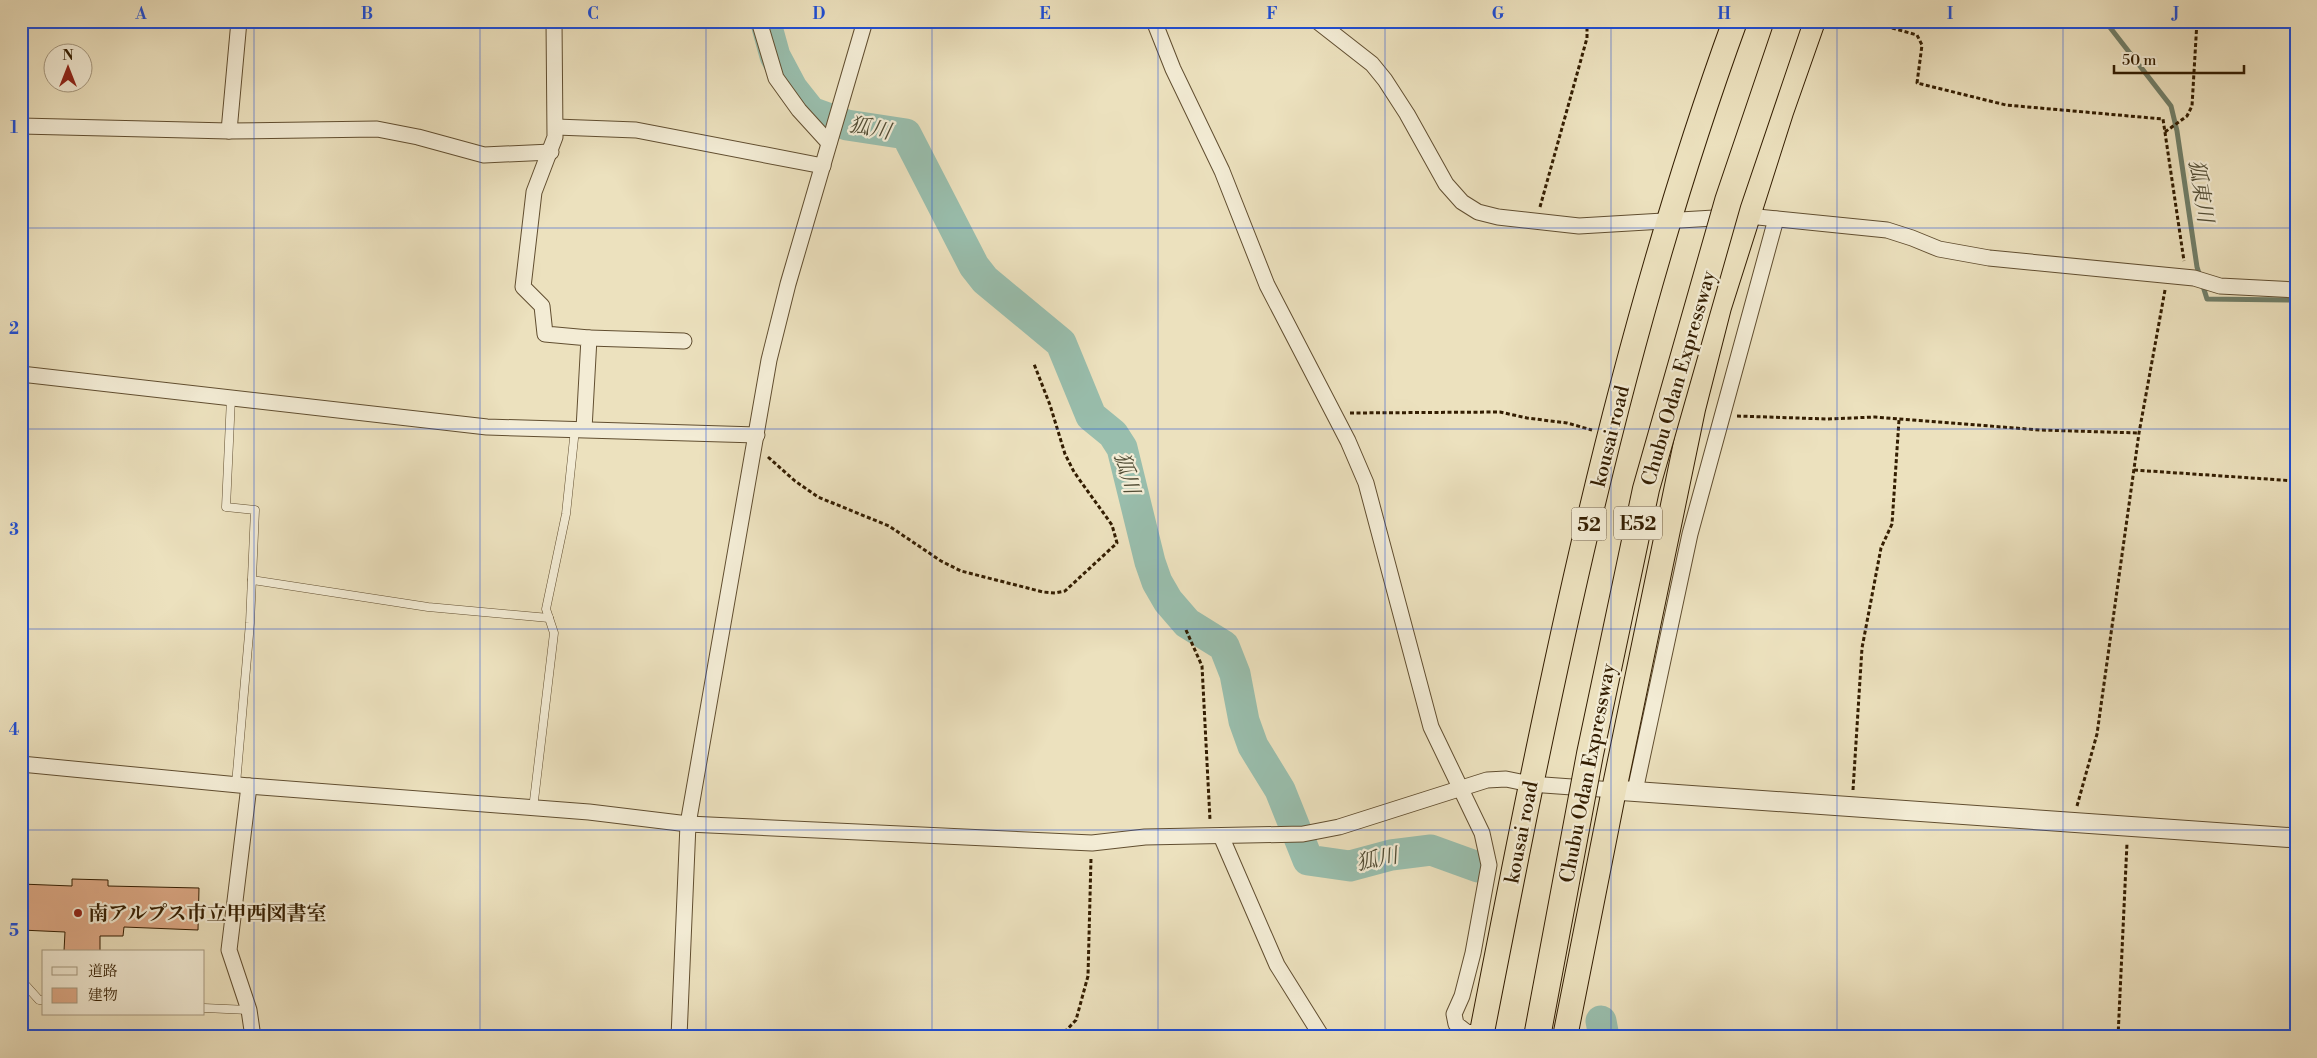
<svg xmlns="http://www.w3.org/2000/svg" width="2317" height="1058" font-family="'Libre Bodoni','Noto Serif JP',serif">
  <rect width="100%" height="100%" fill="#ece1be"/>
  <filter id="stains"><feTurbulence type="fractalNoise" baseFrequency=".004" numOctaves="4"/><feColorMatrix values="0 0 0 0 .2 0 0 0 0 .09 0 0 0 0 .02 0 0 0 .5 -.17"/></filter>
  <radialGradient id="worn" r=".72"><stop offset=".6" stop-color="#630" stop-opacity="0"/><stop offset="1" stop-color="#630" stop-opacity=".3"/></radialGradient>
  <g fill="none" stroke-linecap="round" stroke-linejoin="round">
    <polyline stroke="#707e68" stroke-width="5" points="2105,21 2171,106 2177,131 2197,267 2207,299 2296,300"/>
    <g stroke="#99bead" stroke-width="31">
      <polyline points="767,27 775,56 792,88 811,112 847,125 906,134 974,266 985,280 1061,343 1091,416 1113,434 1122,448 1150,562 1157,582 1168,601 1187,623 1224,646 1235,674 1244,721 1253,746 1280,790 1308,860 1350,866 1391,855 1431,850 1478,867"/>
      <polyline points="1601,1021 1604,1037"/>
    </g>
  </g>
  <polygon fill="#deaa87" stroke="#331d01" points="72,879 108,880 108,886 199,888 198,930 124,927 123,936 100,936 100,952 64,951 65,932 21,930 21,884 72,886"/>
  <g fill="none" stroke-linecap="round" stroke-linejoin="round">
    <g stroke="#614e30" stroke-width="9">
      <g id="service">
        <polyline points="231,398 226,507 255,510 250,623 236,784"/>
        <polyline points="252,580 428,607 549,618"/>
        <polyline points="533,809 554,633 546,609 566,514 575,429"/>
        <polyline points="21,980 39,1000 44,1000"/>
        <polyline points="204,1008 249,1010"/>
      </g>
    </g>
    <g stroke="#614e30" stroke-width="17">
      <g id="minor">
        <polyline points="554,21 555,137 534,192 523,287 542,306 545,334 589,338 584,429"/>
        <polyline points="759,21 776,78 799,110 829,143"/>
        <polyline points="1154,21 1173,69 1222,171 1267,285 1348,441 1366,483 1431,727 1482,833 1489,865 1473,953 1462,996 1454,1014 1456,1024 1465,1031 1481,1036"/>
        <polyline points="1317,21 1372,64 1385,80 1407,114 1446,184 1462,202 1478,212 1498,217 1579,226 1748,216 1887,230 1912,238 1939,249 1989,258 2194,278 2220,286 2296,290"/>
        <polyline points="21,126 229,131 377,129 418,137 484,155 551,152"/>
        <polyline points="556,127 636,130 823,166"/>
        <polyline points="229,131 239,21"/>
        <polyline points="589,338 684,341"/>
        <polyline points="21,374 487,427 757,435"/>
        <polyline points="21,764 249,786 589,812 688,824 1092,843 1145,837 1303,834 1339,827 1487,780 1506,779 1530,784 1614,790"/>
        <polyline points="249,786 229,950 249,1010 253,1037"/>
        <polyline points="1635,791 1690,534 1776,219"/>
        <polyline points="1221,836 1277,965 1322,1037"/>
        <polyline points="679,1037 688,824 769,360 788,284 865,21"/>
      </g>
    </g>
    <g stroke="#614e30" stroke-width="21">
      <polyline id="tertiary" points="1614,790 2296,838"/>
    </g>
    <g stroke="#331d01" stroke-width="26">
      <g id="trunk">
        <path d="M1481,1037C1548,694 1615,350 1735,21"/>
        <polyline points="1565,1037 1614,790 1693,409 1719,307 1781,112 1813,21"/>
      </g>
    </g>
    <g stroke="#331d01" stroke-width="3" stroke-dasharray="4 2.5" stroke-linecap="butt">
      <polyline points="1867,21 1917,35 1922,45 1917,83 2006,105 2163,119 2184,261"/>
      <polyline points="2165,132 2187,116 2192,106 2197,21"/>
      <polyline points="1540,207 1587,38 1587,21"/>
      <polyline points="1350,413 1500,412 1527,418 1567,423 1592,430"/>
      <polyline points="1737,416 1827,419 1875,417 2040,430 2139,433"/>
      <polyline points="768,457 795,481 818,497 889,526 941,561 961,571 1043,592 1055,593 1065,591 1117,543 1112,525 1074,472 1065,454 1050,405 1034,364"/>
      <polyline points="2134,470 2296,481"/>
      <polyline points="1186,630 1202,666 1210,820"/>
      <polyline points="1853,790 1862,648 1881,548 1892,524 1899,420"/>
      <polyline points="2077,806 2097,734 2139,433 2165,290"/>
      <polyline points="1060,1037 1076,1020 1088,976 1091,858"/>
      <polyline points="2118,1037 2127,843"/>
    </g>
    <use href="#service" stroke="#f3ecd5" stroke-width="8"/>
    <use href="#minor" stroke="#f3ecd5" stroke-width="15"/>
    <use href="#tertiary" stroke="#f3ecd5" stroke-width="19"/>
    <use href="#trunk" stroke="#ece1be" stroke-width="24"/>
    <g stroke="#331d01" stroke-width="28" stroke-linecap="butt">
      <polyline id="motorway-bridge" points="1537,1037 1590,754 1646,489 1728,201 1789,21"/>
    </g>
    <use href="#motorway-bridge" stroke="#ece1be" stroke-width="26"/>
  </g>
  <path fill="none" stroke="#1d4ed8" stroke-width="1" stroke-opacity="0.55" d="M254,21V1037M480,21V1037M706,21V1037M932,21V1037M1158,21V1037M1385,21V1037M1611,21V1037M1837,21V1037M2063,21V1037M21,228H2296M21,429H2296M21,629H2296M21,830H2296"/>
  <circle fill="#8f2418" stroke="#f3ecd5" stroke-width="2" cx="78" cy="913" r="5"/>
  <g text-anchor="middle" stroke-width="4.5" stroke-linejoin="round" paint-order="stroke">
    <g fill="#f3ecd5" stroke="#6d5b41" stroke-width="1">
      <rect x="1614" y="506.5" width="48" height="33" rx="4"/>
      <rect x="1571.5" y="507.5" width="35" height="33" rx="4"/>
    </g>
    <g font-size="19" font-weight="bold" fill="#331d01">
      <text x="1638" y="530">E52</text>
      <text x="1589" y="531">52</text>
    </g>
    <g font-size="20" fill="#331d01" stroke="#f3ecd5">
      <text transform="translate(1678 378) rotate(-74)" y="7">Chubu Odan Expressway</text>
      <text transform="translate(1610 436) rotate(-76)" y="7">kousai road</text>
      <text transform="translate(1587 773) rotate(-79)" y="7">Chubu Odan Expressway</text>
      <text transform="translate(1521 832) rotate(-79)" y="7">kousai road</text>
    </g>
    <g font-size="20" font-weight="bold" fill="#331d01" stroke="#f3ecd5" text-anchor="start">
      <text x="88" y="920">南アルプス市立甲西図書室</text>
    </g>
    <g font-size="21" font-style="italic" fill="#524d35" stroke="#f3ecd5">
      <text transform="translate(870 128) rotate(11)" y="7">狐川</text>
      <text transform="translate(2201 191) rotate(81)" y="7">狐東川</text>
      <text transform="translate(1127 473) rotate(74)" y="7">狐川</text>
      <text transform="translate(1377 859) rotate(-11)" y="7">狐川</text>
    </g>
  </g>
  <rect width="2317" height="1058" fill="none" stroke="#ece1be" stroke-width="55"/>
  <rect x="42" y="950" width="162" height="65" fill="#f3ecd5" stroke="#a69980"/>
  <rect x="52" y="967" width="25" height="8" fill="#f3ecd5" stroke="#a69980"/>
  <text x="88" y="976" font-size="15" fill="#331d01">道路</text>
  <rect x="52" y="988" width="25" height="15" fill="#deaa87" stroke="#a69980"/>
  <text x="88" y="1000" font-size="15" fill="#331d01">建物</text>
  <g transform="translate(68 68)"><circle r="24" fill="#f3ecd5" stroke="#a69980"/>
  <path d="M0-4L9 19L0 12L-9 19Z" fill="#8f2418"/>
  <text y="-8" font-size="14" font-weight="bold" text-anchor="middle" fill="#331d01">N</text>
  </g>
  <path d="M2114 65v8h130v-8" fill="none" stroke="#331d01" stroke-width="2.5"/>
  <text x="2122" y="65" font-size="15" fill="#331d01" stroke="#f3ecd5" stroke-width="4" paint-order="stroke">50 m</text>
  <rect x="28" y="28" width="2262" height="1002" fill="none" stroke="#1d4ed8" stroke-width="2"/>
  <g font-size="16" text-anchor="middle" font-weight="bold" fill="#1d4ed8">
    <text x="141" y="19">A</text>
    <text x="367" y="19">B</text>
    <text x="593" y="19">C</text>
    <text x="819" y="19">D</text>
    <text x="1045" y="19">E</text>
    <text x="1272" y="19">F</text>
    <text x="1498" y="19">G</text>
    <text x="1724" y="19">H</text>
    <text x="1950" y="19">I</text>
    <text x="2176" y="19">J</text>
    <text x="14" y="133">1</text>
    <text x="14" y="334">2</text>
    <text x="14" y="535">3</text>
    <text x="14" y="735">4</text>
    <text x="14" y="936">5</text>
  </g>
  <rect width="100%" height="100%" filter="url(#stains)"/>
  <rect width="100%" height="100%" fill="url(#worn)"/>
</svg>
